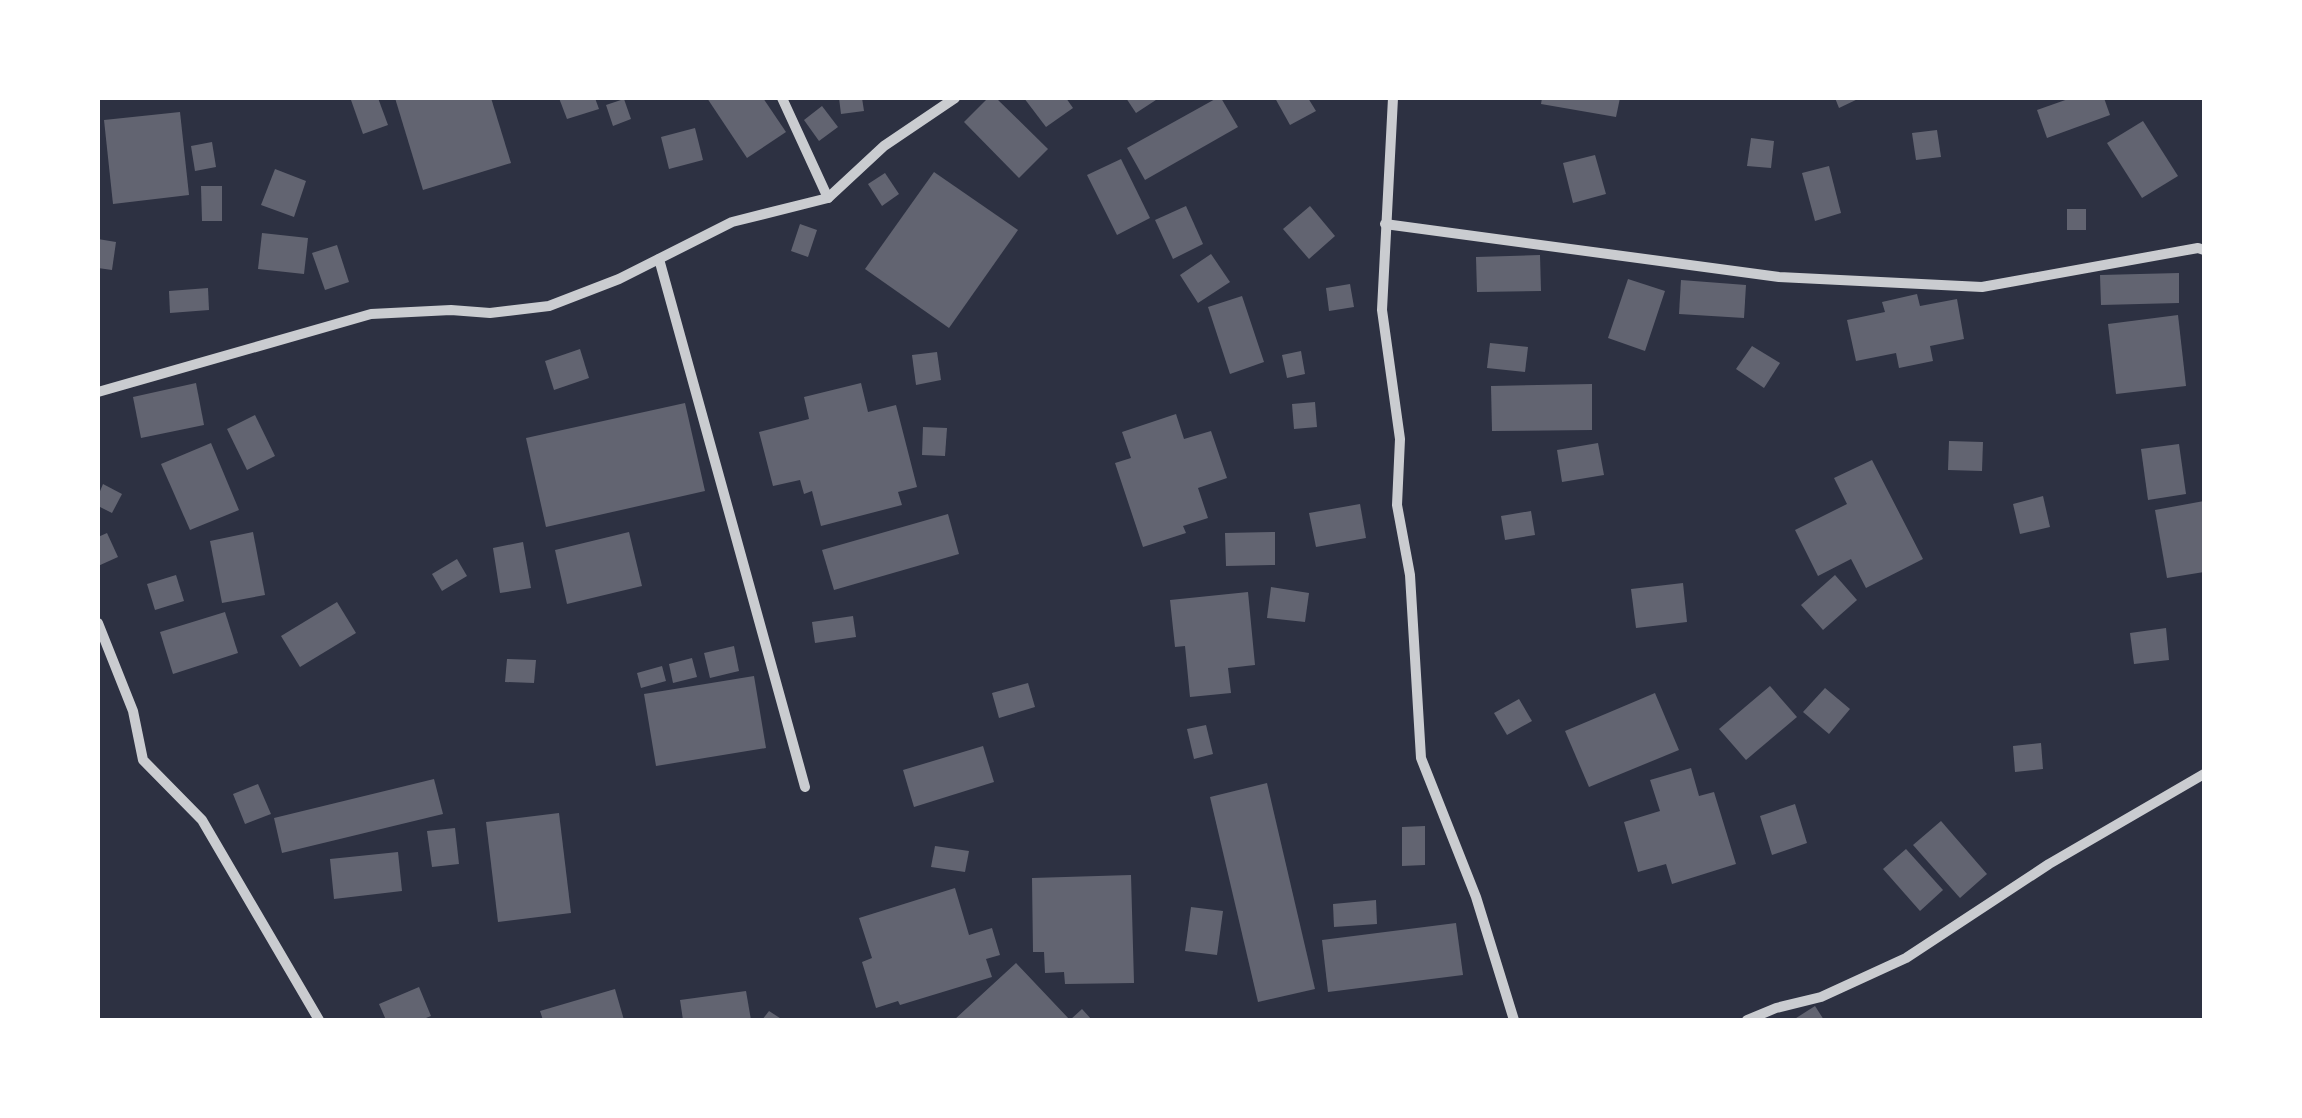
<svg xmlns="http://www.w3.org/2000/svg" width="2302" height="1118" font-family="Karla,sans-serif">
  <rect width="100%" height="100%" fill="#2d3142"/>
  <g fill="#626471">
    <polygon points="358,98 378,98 388,125 363,134 351,100"/>
    <polygon points="395,98 491,98 511,163 423,190"/>
    <polygon points="559,98 595,98 599,109 567,119"/>
    <polygon points="707,98 763,98 786,132 747,158"/>
    <polygon points="839,98 862,98 864,111 841,114"/>
    <polygon points="988,98 996,98 1048,149 1019,178 964,122"/>
    <polygon points="1024,98 1066,98 1073,108 1046,127"/>
    <polygon points="1126,98 1159,98 1136,113"/>
    <polygon points="1217,98 1221,98 1238,127 1145,180 1127,148"/>
    <polygon points="1275,98 1308,98 1316,111 1290,125"/>
    <polygon points="1542,98 1620,98 1616,117 1541,104"/>
    <polygon points="1835,98 1860,98 1839,108"/>
    <polygon points="2071,98 2104,98 2110,115 2047,138 2037,110"/>
    <polygon points="624,99 631,119 613,126 606,105"/>
    <polygon points="822,106 838,127 819,141 804,120"/>
    <polygon points="180,112 189,195 113,204 104,120"/>
    <polygon points="2143,121 2178,176 2142,198 2107,143"/>
    <polygon points="695,128 703,160 669,169 661,137"/>
    <polygon points="1937,130 1941,157 1916,160 1912,133"/>
    <polygon points="1751,138 1774,141 1771,168 1747,166"/>
    <polygon points="212,142 216,167 195,171 191,146"/>
    <polygon points="1595,155 1606,194 1573,203 1563,163"/>
    <polygon points="1121,159 1150,218 1117,235 1087,175"/>
    <polygon points="1829,166 1841,213 1815,221 1802,173"/>
    <polygon points="275,169 306,181 294,217 261,205"/>
    <polygon points="934,172 1018,230 949,328 865,269"/>
    <polygon points="885,173 899,194 882,206 868,184"/>
    <polygon points="201,186 222,186 222,221 202,221"/>
    <polygon points="1186,206 1203,244 1173,259 1155,220"/>
    <polygon points="1310,206 1335,236 1309,259 1283,229"/>
    <rect x="2067" y="209" width="19" height="21"/>
    <polygon points="800,224 817,230 808,257 791,251"/>
    <polygon points="262,233 308,238 304,274 258,269"/>
    <polygon points="98,239 116,242 112,270 98,268"/>
    <polygon points="337,245 349,282 325,290 312,253"/>
    <polygon points="1211,254 1230,282 1198,303 1180,275"/>
    <polygon points="1540,255 1541,291 1477,292 1476,257"/>
    <polygon points="2179,273 2179,303 2101,305 2100,275"/>
    <polygon points="1628,279 1665,291 1645,351 1608,338"/>
    <polygon points="1681,280 1746,285 1744,318 1679,314"/>
    <polygon points="1350,284 1354,307 1329,311 1326,288"/>
    <polygon points="208,288 209,310 170,313 169,291"/>
    <polygon points="1917,294 1920,306 1957,299 1964,339 1930,346 1933,361 1899,368 1896,353 1856,361 1847,320 1885,312 1882,302"/>
    <polygon points="1242,296 1264,362 1230,374 1208,307"/>
    <polygon points="2178,315 2186,386 2116,394 2108,324"/>
    <polygon points="1490,343 1528,347 1525,372 1487,368"/>
    <polygon points="1752,346 1780,363 1764,388 1736,369"/>
    <polygon points="580,349 589,378 554,390 545,361"/>
    <polygon points="1301,351 1305,374 1287,378 1282,355"/>
    <polygon points="937,352 941,380 916,385 912,355"/>
    <polygon points="196,383 204,425 141,438 133,397"/>
    <polygon points="861,383 868,412 896,405 917,487 898,492 902,505 821,526 812,491 804,494 800,480 773,486 759,432 809,419 804,397"/>
    <polygon points="1592,384 1592,430 1492,431 1491,386"/>
    <polygon points="1315,402 1317,427 1294,429 1292,404"/>
    <polygon points="685,403 705,491 546,527 526,438"/>
    <polygon points="1176,414 1184,439 1211,431 1227,478 1198,488 1208,518 1183,526 1186,533 1143,547 1115,463 1131,458 1122,432"/>
    <polygon points="255,415 275,456 247,470 227,429"/>
    <polygon points="923,427 947,428 945,456 922,455"/>
    <polygon points="1949,441 1983,442 1982,471 1948,470"/>
    <polygon points="211,443 239,510 190,530 161,464"/>
    <polygon points="1598,443 1604,475 1562,482 1557,450"/>
    <polygon points="2179,444 2186,494 2148,500 2141,449"/>
    <polygon points="1872,460 1923,559 1866,588 1851,559 1818,576 1795,530 1847,504 1834,478"/>
    <polygon points="103,484 122,494 112,513 98,506 98,496"/>
    <polygon points="2043,496 2050,527 2020,534 2013,504"/>
    <polygon points="2204,501 2204,572 2167,578 2155,510"/>
    <polygon points="1360,504 1366,538 1316,547 1309,513"/>
    <polygon points="1531,511 1535,535 1505,540 1501,516"/>
    <polygon points="948,514 959,554 834,590 822,550"/>
    <polygon points="253,532 265,595 222,603 210,541"/>
    <polygon points="629,532 642,586 567,604 555,550"/>
    <polygon points="1275,532 1275,565 1226,566 1225,533"/>
    <polygon points="107,533 118,557 98,566 98,537"/>
    <polygon points="523,542 531,588 500,593 493,548"/>
    <polygon points="457,559 467,576 442,591 432,574"/>
    <polygon points="176,575 184,601 155,610 147,584"/>
    <polygon points="1835,575 1857,600 1823,630 1801,605"/>
    <polygon points="1683,583 1687,622 1636,628 1631,589"/>
    <polygon points="1271,587 1309,593 1305,622 1267,618"/>
    <polygon points="1248,592 1255,665 1228,668 1231,693 1190,697 1185,646 1175,647 1170,600"/>
    <polygon points="337,602 356,633 300,667 281,636"/>
    <polygon points="225,612 238,653 173,674 160,632"/>
    <polygon points="853,616 856,637 815,643 812,622"/>
    <polygon points="2166,628 2169,660 2134,664 2130,633"/>
    <polygon points="734,646 739,671 710,678 704,653"/>
    <polygon points="692,658 697,677 673,683 669,664"/>
    <polygon points="507,659 536,660 534,683 505,682"/>
    <polygon points="662,666 666,681 641,688 637,673"/>
    <polygon points="754,676 766,748 656,766 644,694"/>
    <polygon points="1028,683 1035,707 999,718 992,693"/>
    <polygon points="1770,686 1797,717 1746,760 1719,729"/>
    <polygon points="1825,688 1850,709 1829,734 1803,712"/>
    <polygon points="1655,693 1679,750 1589,787 1565,731"/>
    <polygon points="1519,699 1532,721 1507,735 1494,713"/>
    <polygon points="1206,725 1213,754 1194,759 1187,729"/>
    <polygon points="2041,743 2043,769 2015,772 2013,746"/>
    <polygon points="983,746 994,782 914,807 903,770"/>
    <polygon points="1691,768 1699,796 1714,792 1736,864 1672,884 1666,864 1638,872 1624,822 1660,811 1650,780"/>
    <polygon points="434,779 443,814 282,853 274,818"/>
    <polygon points="1267,783 1315,989 1258,1002 1210,797"/>
    <polygon points="258,784 271,814 245,824 233,794"/>
    <polygon points="1795,804 1807,843 1772,855 1760,816"/>
    <polygon points="559,813 571,913 498,922 486,822"/>
    <polygon points="1941,821 1987,874 1960,898 1913,845"/>
    <polygon points="1425,826 1425,865 1402,866 1402,827"/>
    <polygon points="455,828 459,864 432,867 427,831"/>
    <polygon points="935,846 969,851 965,872 931,867"/>
    <polygon points="1906,849 1943,890 1920,911 1883,869"/>
    <polygon points="398,852 402,891 334,899 330,859"/>
    <polygon points="1131,875 1134,983 1065,984 1064,972 1045,973 1044,952 1033,952 1032,878"/>
    <polygon points="955,888 969,935 992,928 1000,955 986,959 992,977 900,1005 898,1001 876,1008 862,962 872,958 859,918"/>
    <polygon points="1376,900 1377,924 1334,927 1333,904"/>
    <polygon points="1191,907 1223,911 1217,955 1185,951"/>
    <polygon points="1456,923 1463,975 1328,992 1322,940"/>
    <polygon points="1016,963 1070,1020 1082,1009 1092,1020 954,1020"/>
    <polygon points="419,987 431,1016 421,1020 386,1020 379,1004"/>
    <polygon points="615,989 624,1020 543,1020 540,1011"/>
    <polygon points="746,991 751,1020 683,1020 680,1000"/>
    <polygon points="1815,1006 1824,1020 1793,1020"/>
    <polygon points="769,1011 783,1020 762,1020"/>
  </g>
  <g fill="none" stroke-linecap="round" stroke-linejoin="round">
    <g stroke="#caccd0" stroke-width="10">
      <polyline points="782,98 828,198"/>
      <polyline points="1393,98 1382,310 1400,439 1397,505 1410,575 1421,758 1476,897 1514,1020"/>
      <polyline points="1385,224 1779,277 1982,287 2198,248 2204,250"/>
      <polyline points="659,259 805,787"/>
      <polyline points="98,392 371,314 451,310 490,313 549,306 619,279 732,222 828,198 884,146 955,98"/>
      <polyline points="98,623 133,711 143,760 202,820 319,1020"/>
      <polyline points="1747,1020 1776,1008 1821,997 1906,958 2049,864 2204,774"/>
    </g>
  </g>
  <rect width="2302" height="1118" fill="none" stroke="#ffffff" stroke-width="200"/>
</svg>
